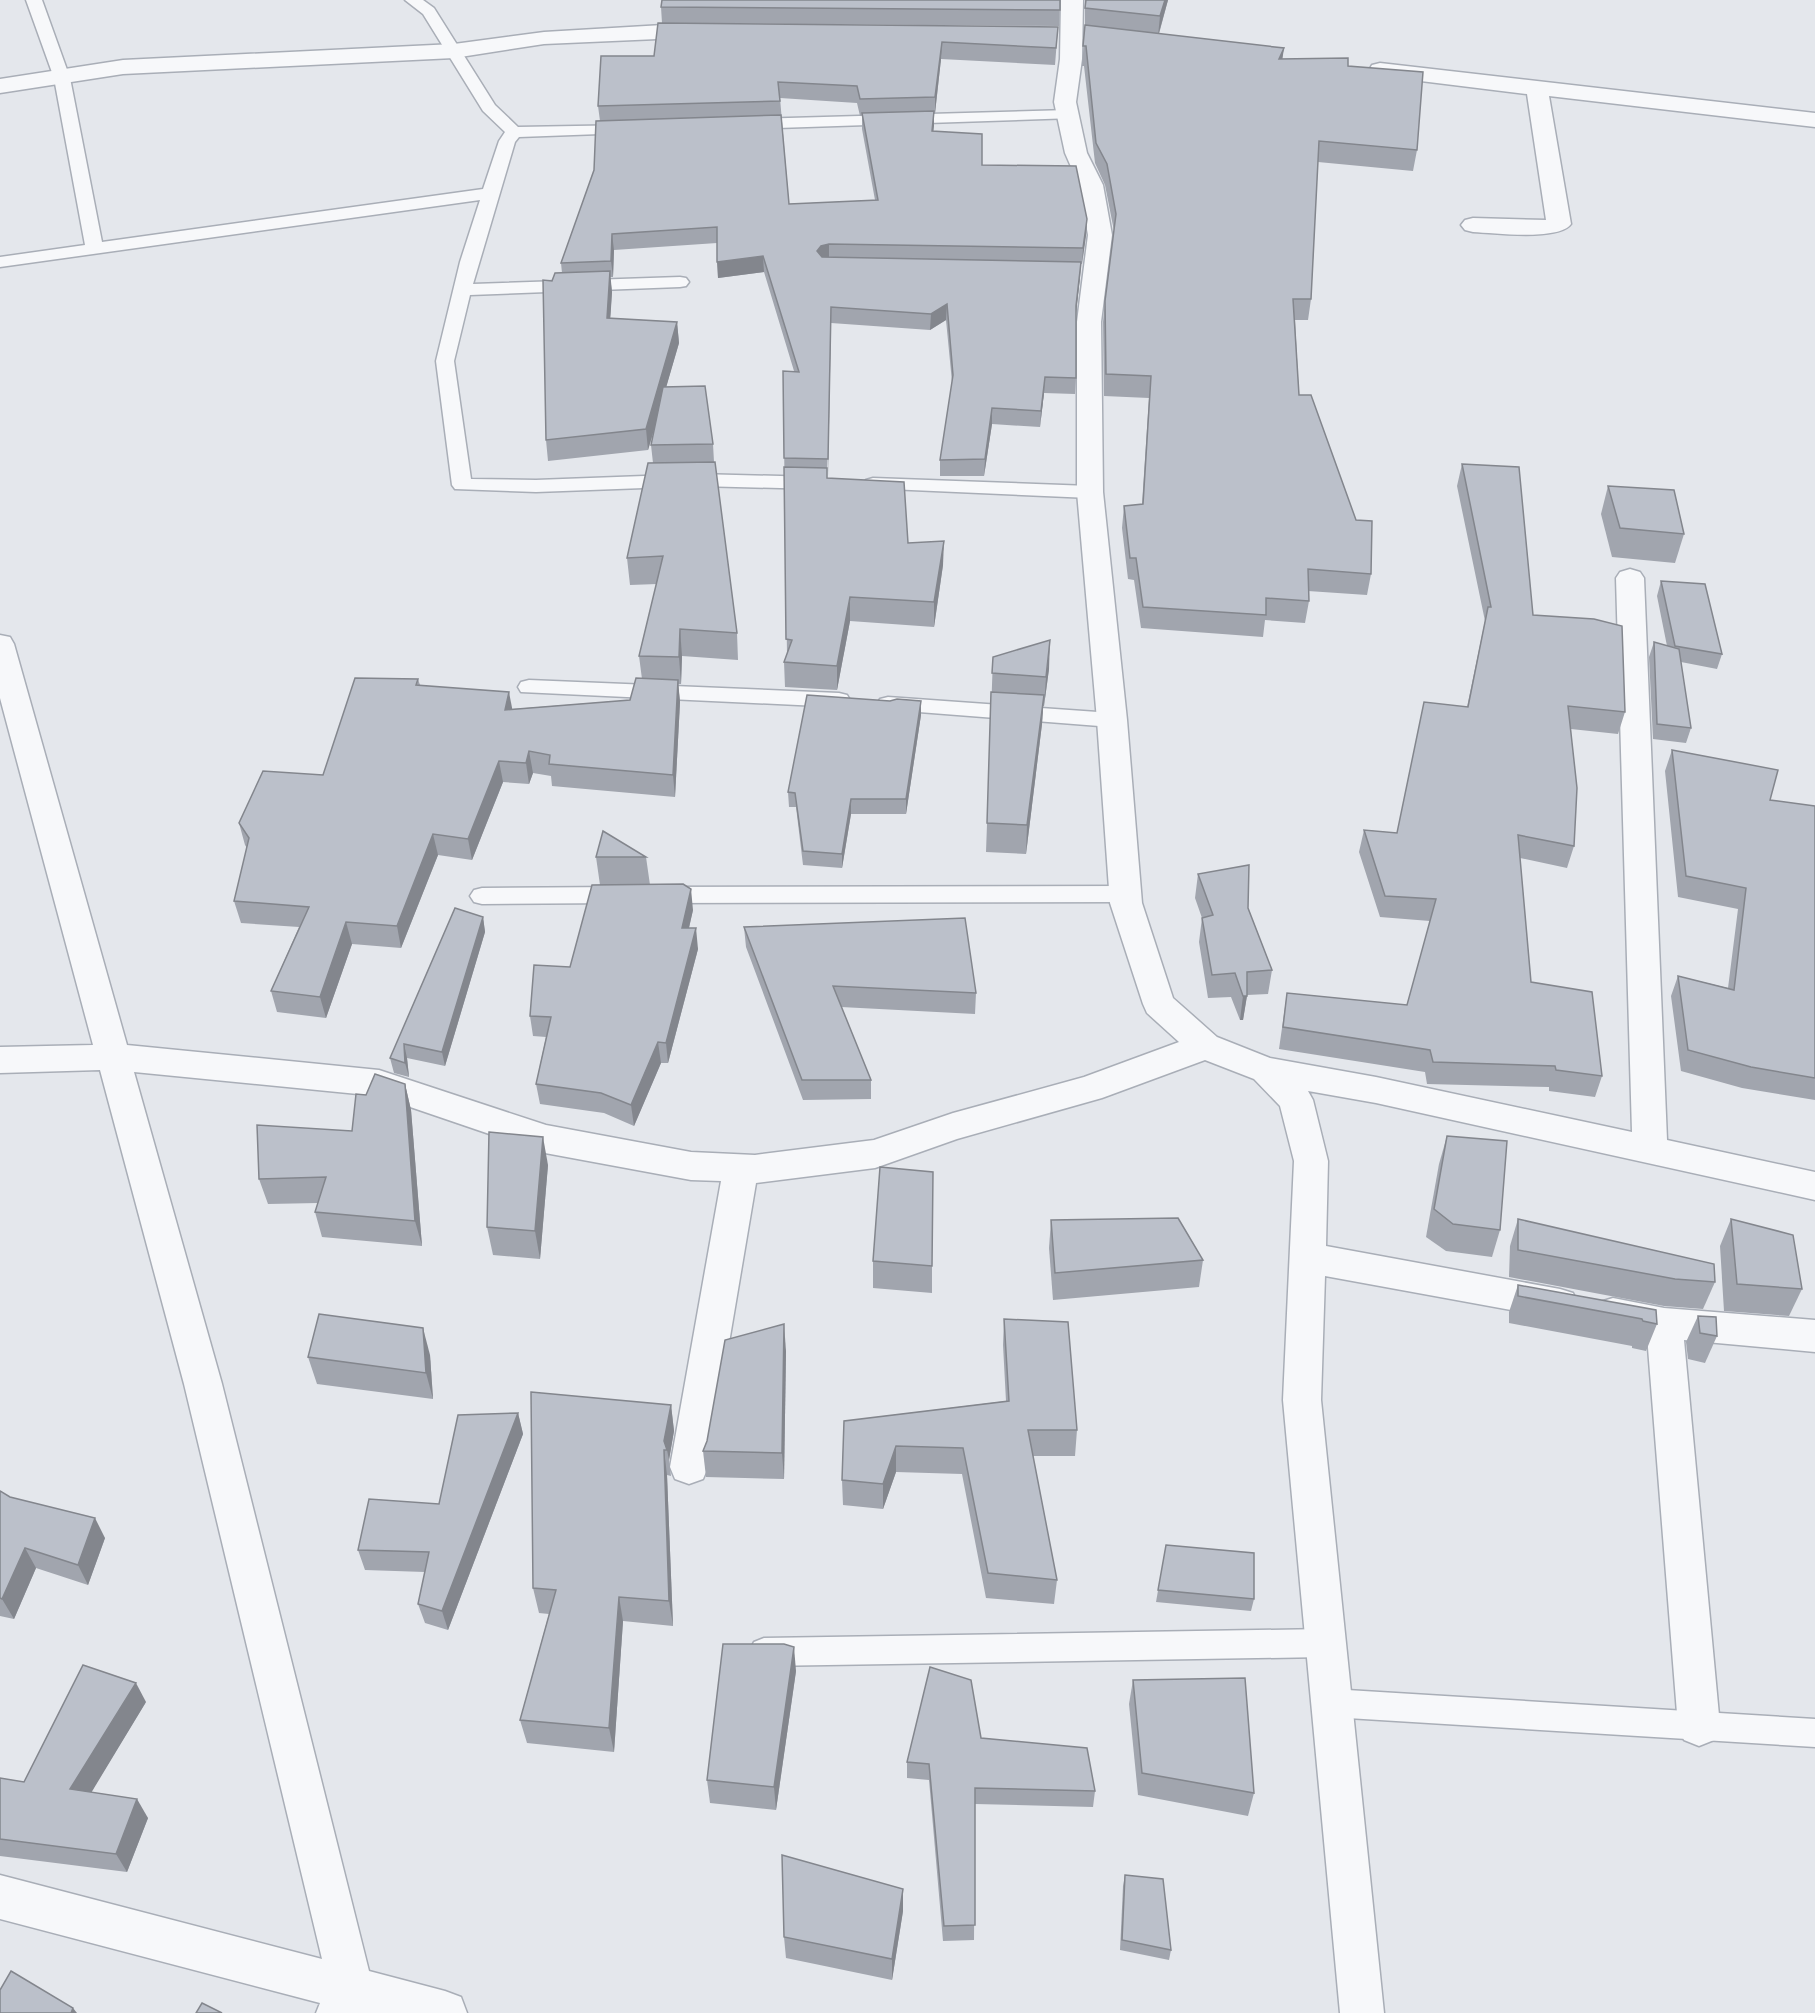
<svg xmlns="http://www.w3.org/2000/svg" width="1815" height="2013" font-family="Commissioner,sans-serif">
  <rect width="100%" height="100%" fill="#e4e7ec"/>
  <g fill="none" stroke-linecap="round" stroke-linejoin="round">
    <g stroke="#a9aeb7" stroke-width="3">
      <g id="service">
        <polygon points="26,0 42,0 70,78 102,242 483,189 499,141 505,132 483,111 423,14 405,0 423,0 434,8 495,105 518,127 634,125 636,128 628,133 519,137 515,142 473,284 680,277 686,278 689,282 686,286 680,287 470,295 454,361 471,479 536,480 698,474 817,477 824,479 827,483 824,487 817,489 698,486 536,492 455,489 452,485 436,361 460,262 480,200 0,267 0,257 85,245 54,78"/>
        <polygon points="1068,110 1076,115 1074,118 750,129 742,124 750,119"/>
        <polygon points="873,478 1090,486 1097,488 1100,492 1097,496 1090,498 866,488 863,484 866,480"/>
        <polygon points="529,680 839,693 847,695 850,700 847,705 839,707 521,692 518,687 521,682"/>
        <polygon points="888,697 1112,713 1120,715 1123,720 1120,725 1112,727 880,709 877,704 880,699"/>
        <polygon points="1125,886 1133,888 1137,894 1133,900 1125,902 658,903 650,901 646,895 650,889 658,887"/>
        <polygon points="620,887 628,889 632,895 628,901 620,903 482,904 474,902 470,896 474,890 482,888"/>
        <polygon points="1325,1629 1335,1633 1340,1643 1335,1653 1325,1657 764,1666 754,1662 749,1652 754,1642 764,1638"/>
        <polygon points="1331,1689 1815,1719 1815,1747 1331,1717 1320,1713 1316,1703 1320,1693"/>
      </g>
    </g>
    <g stroke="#a9aeb7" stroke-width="3">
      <g id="minor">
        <polygon points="1061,0 1083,0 1082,59 1076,102 1087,153 1103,185 1112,235 1101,322 1103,492 1127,720 1142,903 1173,998 1217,1037 1270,1058 1376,1077 1632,1132 1616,578 1620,572 1630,569 1640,572 1644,578 1667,1140 1815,1172 1815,1200 1376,1103 1308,1091 1313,1100 1328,1161 1326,1246 1560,1289 1573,1293 1578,1304 1573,1315 1560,1319 1325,1276 1321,1400 1384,2013 1340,2013 1283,1400 1294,1161 1280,1106 1254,1079 1205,1060 1102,1098 957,1139 875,1168 756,1183 708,1467 703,1479 689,1484 675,1479 670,1467 721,1181 691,1180 545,1153 378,1096 134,1072 222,1384 369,1971 445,1991 461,1997 467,2013 316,2013 320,2003 0,1919 0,1875 322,1959 184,1384 100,1070 0,1073 0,1047 93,1045 0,698 0,635 10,637 14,644 127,1045 379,1070 546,1125 691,1152 755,1155 874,1140 953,1113 1084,1077 1179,1042 1147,1013 1143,1004 1110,903 1097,720 1077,492 1077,322 1088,235 1079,185 1065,153 1054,102 1060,59"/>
        <polygon points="663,25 711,26 714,31 711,36 703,37 544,44 454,58 123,74 0,93 0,79 123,60 454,44 544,32"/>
        <path d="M1380,63L1815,113V127L1549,96L1571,224C1559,241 1494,233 1473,232L1465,230L1461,225L1465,220L1473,218L1546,220L1527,94L1372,75L1369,70L1372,65Z"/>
        <polygon points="1613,1298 1664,1308 1815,1320 1815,1352 1684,1340 1720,1726 1714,1740 1699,1746 1684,1740 1678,1726 1647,1335 1600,1324 1595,1313 1600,1302"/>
      </g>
    </g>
    <use href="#service" fill="#f7f8fa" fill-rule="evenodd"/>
    <use href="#minor" fill="#f7f8fa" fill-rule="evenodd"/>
  </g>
  <g fill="#a1a5ae" fill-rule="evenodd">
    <polygon points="1060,0 1059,26 662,23 661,7"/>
    <polygon points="1085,0 1168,0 1159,34 1284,48 1282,59 1348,66 1417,150 1413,171 1318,162 1311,299 1308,320 1295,320 1299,395 1371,574 1367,595 1308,591 1309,601 1305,623 1265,620 1263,637 1141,628 1134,580 1128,579 1122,528 1124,506 1142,504 1149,398 1104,396 1103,322 1105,301 1114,231 1105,185 1095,163 1084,66 1082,66 1085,28"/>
    <path d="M1058,27L1055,65L941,59L935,113L934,114L933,131L982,165L1087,219L1086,235L1082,264H1081L1076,314V378L1075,394L1044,393L1040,427L992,424L984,476H940V460L952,382L946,320L930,330L831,323L827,478L908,543L943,565L934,627L850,621L837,690L785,687L784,662L787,654L783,371H794L764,272L718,278L717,243L614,250L613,277H610L612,292L610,318L677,322L679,343L666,387L713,444L714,462L737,633L738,660L682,656L681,684H678L680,702L675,797L552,786L551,776L533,773L529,784L503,782L472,860L438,855L401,948L352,944L326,1018L277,1012L271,991L299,927L241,923L234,901L247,848L245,845L239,823L323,775L418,679L420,685L512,709L630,700L642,679L639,656L657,584L630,585L627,558L653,463L651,445L655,428L648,450L548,461L546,440L552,281L562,273L561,263L594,170L600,121L598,106L654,56ZM780,98L857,103L860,116L862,115V129L875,200L789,204Z"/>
    <polygon points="1462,464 1533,615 1625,712 1618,734 1571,729 1574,846 1567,868 1520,858 1531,982 1602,1076 1595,1097 1549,1091 1549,1087 1427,1084 1425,1072 1279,1049 1287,993 1407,1005 1430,921 1380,917 1359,852 1364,830 1397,833 1467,707 1485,621 1457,486"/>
    <polygon points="1608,486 1684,534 1675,563 1612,557 1601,514"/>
    <polygon points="1661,581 1722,654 1717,669 1681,662 1691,728 1686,743 1653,739 1649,657 1654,642 1667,646 1657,596"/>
    <polygon points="993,657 1049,669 1044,706 1043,706 1042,724 1026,854 986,852"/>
    <polygon points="921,715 906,814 851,814 842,868 803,865 796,807 789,807 788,792"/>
    <polygon points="1672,750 1770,800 1815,806 1815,1100 1742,1088 1681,1071 1671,996 1678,976 1728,988 1738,909 1678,897 1665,771"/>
    <polygon points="596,857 646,857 650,885 693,910 689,928 698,949 668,1063 661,1063 634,1126 604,1113 540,1104 536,1084 546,1037 533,1036 530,1016 570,967 600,885"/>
    <polygon points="1198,874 1248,908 1272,970 1268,994 1247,995 1243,1020 1240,1020 1231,997 1208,998 1199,942 1202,918 1195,898"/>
    <polygon points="483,917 485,932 445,1066 407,1058 409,1077 394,1073 390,1058"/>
    <polygon points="744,927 976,993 975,1014 841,1007 871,1080 871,1099 803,1100 746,947"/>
    <polygon points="405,1084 411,1110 422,1246 322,1237 315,1212 318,1203 268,1204 259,1179 352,1131 366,1095"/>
    <polygon points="1447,1136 1500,1230 1492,1257 1446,1251 1426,1237 1439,1164"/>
    <polygon points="548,1165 540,1259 493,1255 487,1227"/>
    <polygon points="1518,1219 1715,1282 1703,1309 1664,1306 1509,1277 1510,1246"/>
    <polygon points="1731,1219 1802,1289 1789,1316 1724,1311 1720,1246"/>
    <polygon points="1051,1220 1203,1260 1199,1287 1053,1300 1049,1248"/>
    <polygon points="873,1261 932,1266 932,1293 873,1288"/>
    <polygon points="1518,1285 1656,1310 1657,1324 1646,1351 1632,1348 1632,1346 1509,1323 1509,1312"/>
    <polygon points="1698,1316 1717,1336 1705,1363 1688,1359 1686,1342"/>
    <polygon points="1004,1319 1077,1430 1075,1456 1033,1456 1057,1580 1054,1604 986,1598 962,1474 896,1472 883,1509 843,1505 842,1480 844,1421 1006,1401 1003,1345"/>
    <polygon points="786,1351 784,1479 706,1477 703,1451"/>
    <polygon points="430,1355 433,1399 317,1384 308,1357"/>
    <polygon points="671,1405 674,1431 669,1460 671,1476 667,1475 673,1626 623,1621 614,1752 527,1743 520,1720 549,1614 539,1613 533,1588"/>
    <polygon points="518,1413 523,1434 448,1630 425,1623 418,1604 425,1572 365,1570 358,1550 439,1504"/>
    <polygon points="0,1491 10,1497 105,1538 88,1585 36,1568 14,1619 0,1616"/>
    <polygon points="1166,1545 1254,1599 1251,1611 1156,1602"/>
    <polygon points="796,1671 776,1810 710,1803 707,1780"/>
    <polygon points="1133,1680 1254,1793 1248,1816 1138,1795 1129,1704"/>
    <polygon points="146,1702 91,1792 148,1818 127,1872 0,1856 0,1778 24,1782"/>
    <polygon points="981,1738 1095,1791 1093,1807 975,1804 974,1940 943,1941 929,1780 907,1778 907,1762"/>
    <polygon points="1125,1875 1171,1950 1169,1960 1120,1950 1123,1886"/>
    <polygon points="903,1889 903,1911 892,1980 786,1958 784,1937"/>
  </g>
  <g fill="#83868d">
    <polygon points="1165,0 1168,0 1158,36 1160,16"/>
    <polygon points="942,42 941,59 935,113 935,97"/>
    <polygon points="1284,48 1281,68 1279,59"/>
    <polygon points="934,111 934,126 932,147 932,131"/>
    <polygon points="1087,219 1086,235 1082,264 1083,248"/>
    <polygon points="612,234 614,250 613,277 611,261"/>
    <polygon points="829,244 829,260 821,262 817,251 821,246"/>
    <polygon points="763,256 764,272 718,278 717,262"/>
    <polygon points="1081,262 1080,278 1075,322 1076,306"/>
    <polygon points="610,271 612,292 609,339 607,318"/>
    <polygon points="947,304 946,320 930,330 931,314"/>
    <polygon points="831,307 831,323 828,476 828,459"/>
    <polygon points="677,322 679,343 648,450 646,429"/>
    <polygon points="1045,377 1044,393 1040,427 1041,411"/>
    <polygon points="992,408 992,424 984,476 985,459"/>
    <polygon points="944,541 943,565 934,627 934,602"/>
    <polygon points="850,597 850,621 837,690 837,666"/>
    <polygon points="680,629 682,656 681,684 679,657"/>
    <polygon points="1050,640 1049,669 1044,706 1046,677"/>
    <polygon points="678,680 680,702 675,797 673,775"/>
    <polygon points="509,692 513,713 505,710"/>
    <polygon points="1044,695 1042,724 1026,854 1027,825"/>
    <polygon points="921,701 921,715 906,814 906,799"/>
    <polygon points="529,751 533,773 529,784 526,763"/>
    <polygon points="499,761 503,782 472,860 468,839"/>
    <polygon points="851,799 851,814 842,868 842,854"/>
    <polygon points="433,834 438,855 401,948 397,926"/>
    <polygon points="691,889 693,910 684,949 682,928"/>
    <polygon points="483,917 485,932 445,1066 442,1052"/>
    <polygon points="346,922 352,944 326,1018 320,997"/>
    <polygon points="696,928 698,949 668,1063 666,1043"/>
    <polygon points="1243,996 1247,996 1243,1020 1240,1020"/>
    <polygon points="658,1042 661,1063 634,1126 631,1105"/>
    <polygon points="404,1044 407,1058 409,1077 405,1063"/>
    <polygon points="405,1084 411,1110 422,1246 415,1221"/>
    <polygon points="543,1137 548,1165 540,1259 535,1231"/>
    <polygon points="784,1324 786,1351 784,1479 782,1453"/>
    <polygon points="423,1328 430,1355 433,1399 426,1373"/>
    <polygon points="671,1405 674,1431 669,1460 667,1450 664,1441"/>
    <polygon points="518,1413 523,1434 448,1630 442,1611"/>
    <polygon points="896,1446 896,1472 883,1509 883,1484"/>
    <polygon points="664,1450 667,1475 673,1626 669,1601"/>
    <polygon points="95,1518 105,1538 88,1585 78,1565"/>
    <polygon points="25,1548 36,1568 14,1619 2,1599"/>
    <polygon points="619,1597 623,1621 614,1752 609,1728"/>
    <polygon points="794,1647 796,1671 776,1810 774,1787"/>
    <polygon points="136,1683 146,1702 82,1808 70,1789"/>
    <polygon points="137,1799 148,1818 127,1872 116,1854"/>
    <polygon points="903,1889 903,1911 892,1980 892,1959"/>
    <polygon points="73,2008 77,2013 71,2013"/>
  </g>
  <g fill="#bbc0ca" stroke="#83868d" stroke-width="1.5">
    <polygon points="662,0 1060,0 1060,10 661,7"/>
    <polygon points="1086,0 1165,0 1160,16 1085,8"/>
    <polygon points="658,23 1058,27 1056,48 942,42 935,97 860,99 857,86 778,82 780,101 598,106 601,56 654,56"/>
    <polygon points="1085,25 1284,48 1279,59 1348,58 1348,66 1423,72 1417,150 1319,141 1311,299 1293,299 1299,395 1311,395 1356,520 1372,521 1371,574 1308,569 1309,601 1266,598 1266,615 1143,607 1136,558 1130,558 1124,506 1143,504 1151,376 1106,374 1105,301 1116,214 1107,164 1096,143 1086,46 1083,46"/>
    <polygon points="934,111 932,131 982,134 982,165 1076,166 1087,219 1083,248 829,244 821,246 817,251 822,257 1081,262 1076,306 1076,378 1045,377 1041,411 992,408 985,459 940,460 953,375 947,304 931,314 831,307 828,459 784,458 783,371 799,372 763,256 717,262 717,227 612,234 611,261 561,263 594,170 596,121 781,115 789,204 878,200 862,113"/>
    <polygon points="610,271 607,318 677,322 646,429 546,440 543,280 552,281 555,273"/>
    <polygon points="705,386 713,444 651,445 663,387"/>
    <polygon points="715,462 737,633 680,629 679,657 639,656 663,556 627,558 648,463"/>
    <polygon points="1462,464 1519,467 1533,615 1594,619 1622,626 1625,712 1568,706 1577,788 1574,846 1518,835 1531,982 1592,992 1602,1076 1556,1070 1555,1066 1433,1062 1430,1050 1283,1027 1287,993 1407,1005 1436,899 1385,896 1364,830 1397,833 1424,702 1468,707 1488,607 1491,607"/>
    <polygon points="784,467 827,468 827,478 904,482 908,543 944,541 934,602 850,597 837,666 784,662 792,640 786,639"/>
    <polygon points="1608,486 1674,490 1684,534 1620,528"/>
    <polygon points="1661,581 1705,584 1722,654 1675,646"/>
    <polygon points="1050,640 1046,677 992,673 993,657"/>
    <polygon points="1654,642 1679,649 1691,728 1657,724"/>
    <polygon points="355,678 418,679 416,685 509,692 505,710 630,700 636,678 678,680 673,775 549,764 550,755 529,751 526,763 499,761 468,839 433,834 397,926 346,922 320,997 271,991 309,907 234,901 249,838 239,823 263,771 323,775"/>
    <polygon points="991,692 1044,695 1027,825 987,823"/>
    <polygon points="807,695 890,701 897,699 921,701 906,799 851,799 842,854 803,851 795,793 788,792"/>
    <polygon points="1672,750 1778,770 1770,800 1815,806 1815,1078 1751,1067 1688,1050 1678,976 1734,990 1746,888 1686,876"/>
    <polygon points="603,831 646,857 596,857"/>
    <polygon points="1249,865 1248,908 1272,970 1247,972 1247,996 1243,996 1235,973 1212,975 1202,918 1213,915 1198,874"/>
    <polygon points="683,884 691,889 682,928 696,928 666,1043 658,1042 631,1105 601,1093 536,1084 551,1017 530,1016 534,965 570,967 592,885"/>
    <polygon points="455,908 483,917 442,1052 404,1044 405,1063 390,1058"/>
    <polygon points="965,918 976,993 833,986 871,1080 802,1080 744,927"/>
    <polygon points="375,1074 405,1084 415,1221 315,1212 326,1177 259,1179 257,1125 352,1131 356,1094 366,1095"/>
    <polygon points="489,1132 543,1137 535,1231 487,1227"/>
    <polygon points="1447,1136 1507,1141 1500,1230 1453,1224 1434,1209"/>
    <polygon points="880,1167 933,1172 932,1266 873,1261"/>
    <polygon points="1178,1218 1203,1260 1055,1273 1051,1220"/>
    <polygon points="1518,1219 1714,1264 1715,1282 1675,1279 1518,1250"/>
    <polygon points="1731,1219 1793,1235 1802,1289 1737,1284"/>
    <polygon points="1518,1285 1656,1310 1657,1324 1643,1321 1642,1319 1518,1296"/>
    <polygon points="319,1314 423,1328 426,1373 308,1357"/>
    <polygon points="1698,1316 1716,1317 1717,1336 1700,1333"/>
    <polygon points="1004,1319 1068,1322 1077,1430 1028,1430 1057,1580 988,1573 963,1448 896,1446 883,1484 842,1480 844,1421 1009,1401"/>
    <polygon points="784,1324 782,1453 703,1451 707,1441 725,1340"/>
    <polygon points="531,1392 671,1405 664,1441 667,1450 664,1450 669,1601 619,1597 609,1728 520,1720 556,1590 533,1588"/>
    <polygon points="518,1413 442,1611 418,1604 429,1552 358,1550 369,1499 439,1504 458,1415"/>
    <polygon points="0,1491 10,1497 95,1518 78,1565 25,1548 2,1599 0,1598"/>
    <polygon points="1166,1545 1254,1553 1254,1599 1158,1590"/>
    <polygon points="723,1644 784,1644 794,1647 774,1787 707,1780"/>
    <polygon points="83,1665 136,1683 70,1789 137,1799 116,1854 0,1839 0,1778 24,1782"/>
    <polygon points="930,1667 971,1680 981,1738 1087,1748 1095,1791 975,1788 975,1925 944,1926 929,1764 907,1762"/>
    <polygon points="1245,1678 1254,1793 1142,1773 1133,1680"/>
    <polygon points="782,1855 903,1889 892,1959 784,1937"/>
    <polygon points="1125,1875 1163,1879 1171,1950 1122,1940"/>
    <polygon points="11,1971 73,2008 71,2013 0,2013 0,1990"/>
    <polygon points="202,2003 222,2013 196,2013"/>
  </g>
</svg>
